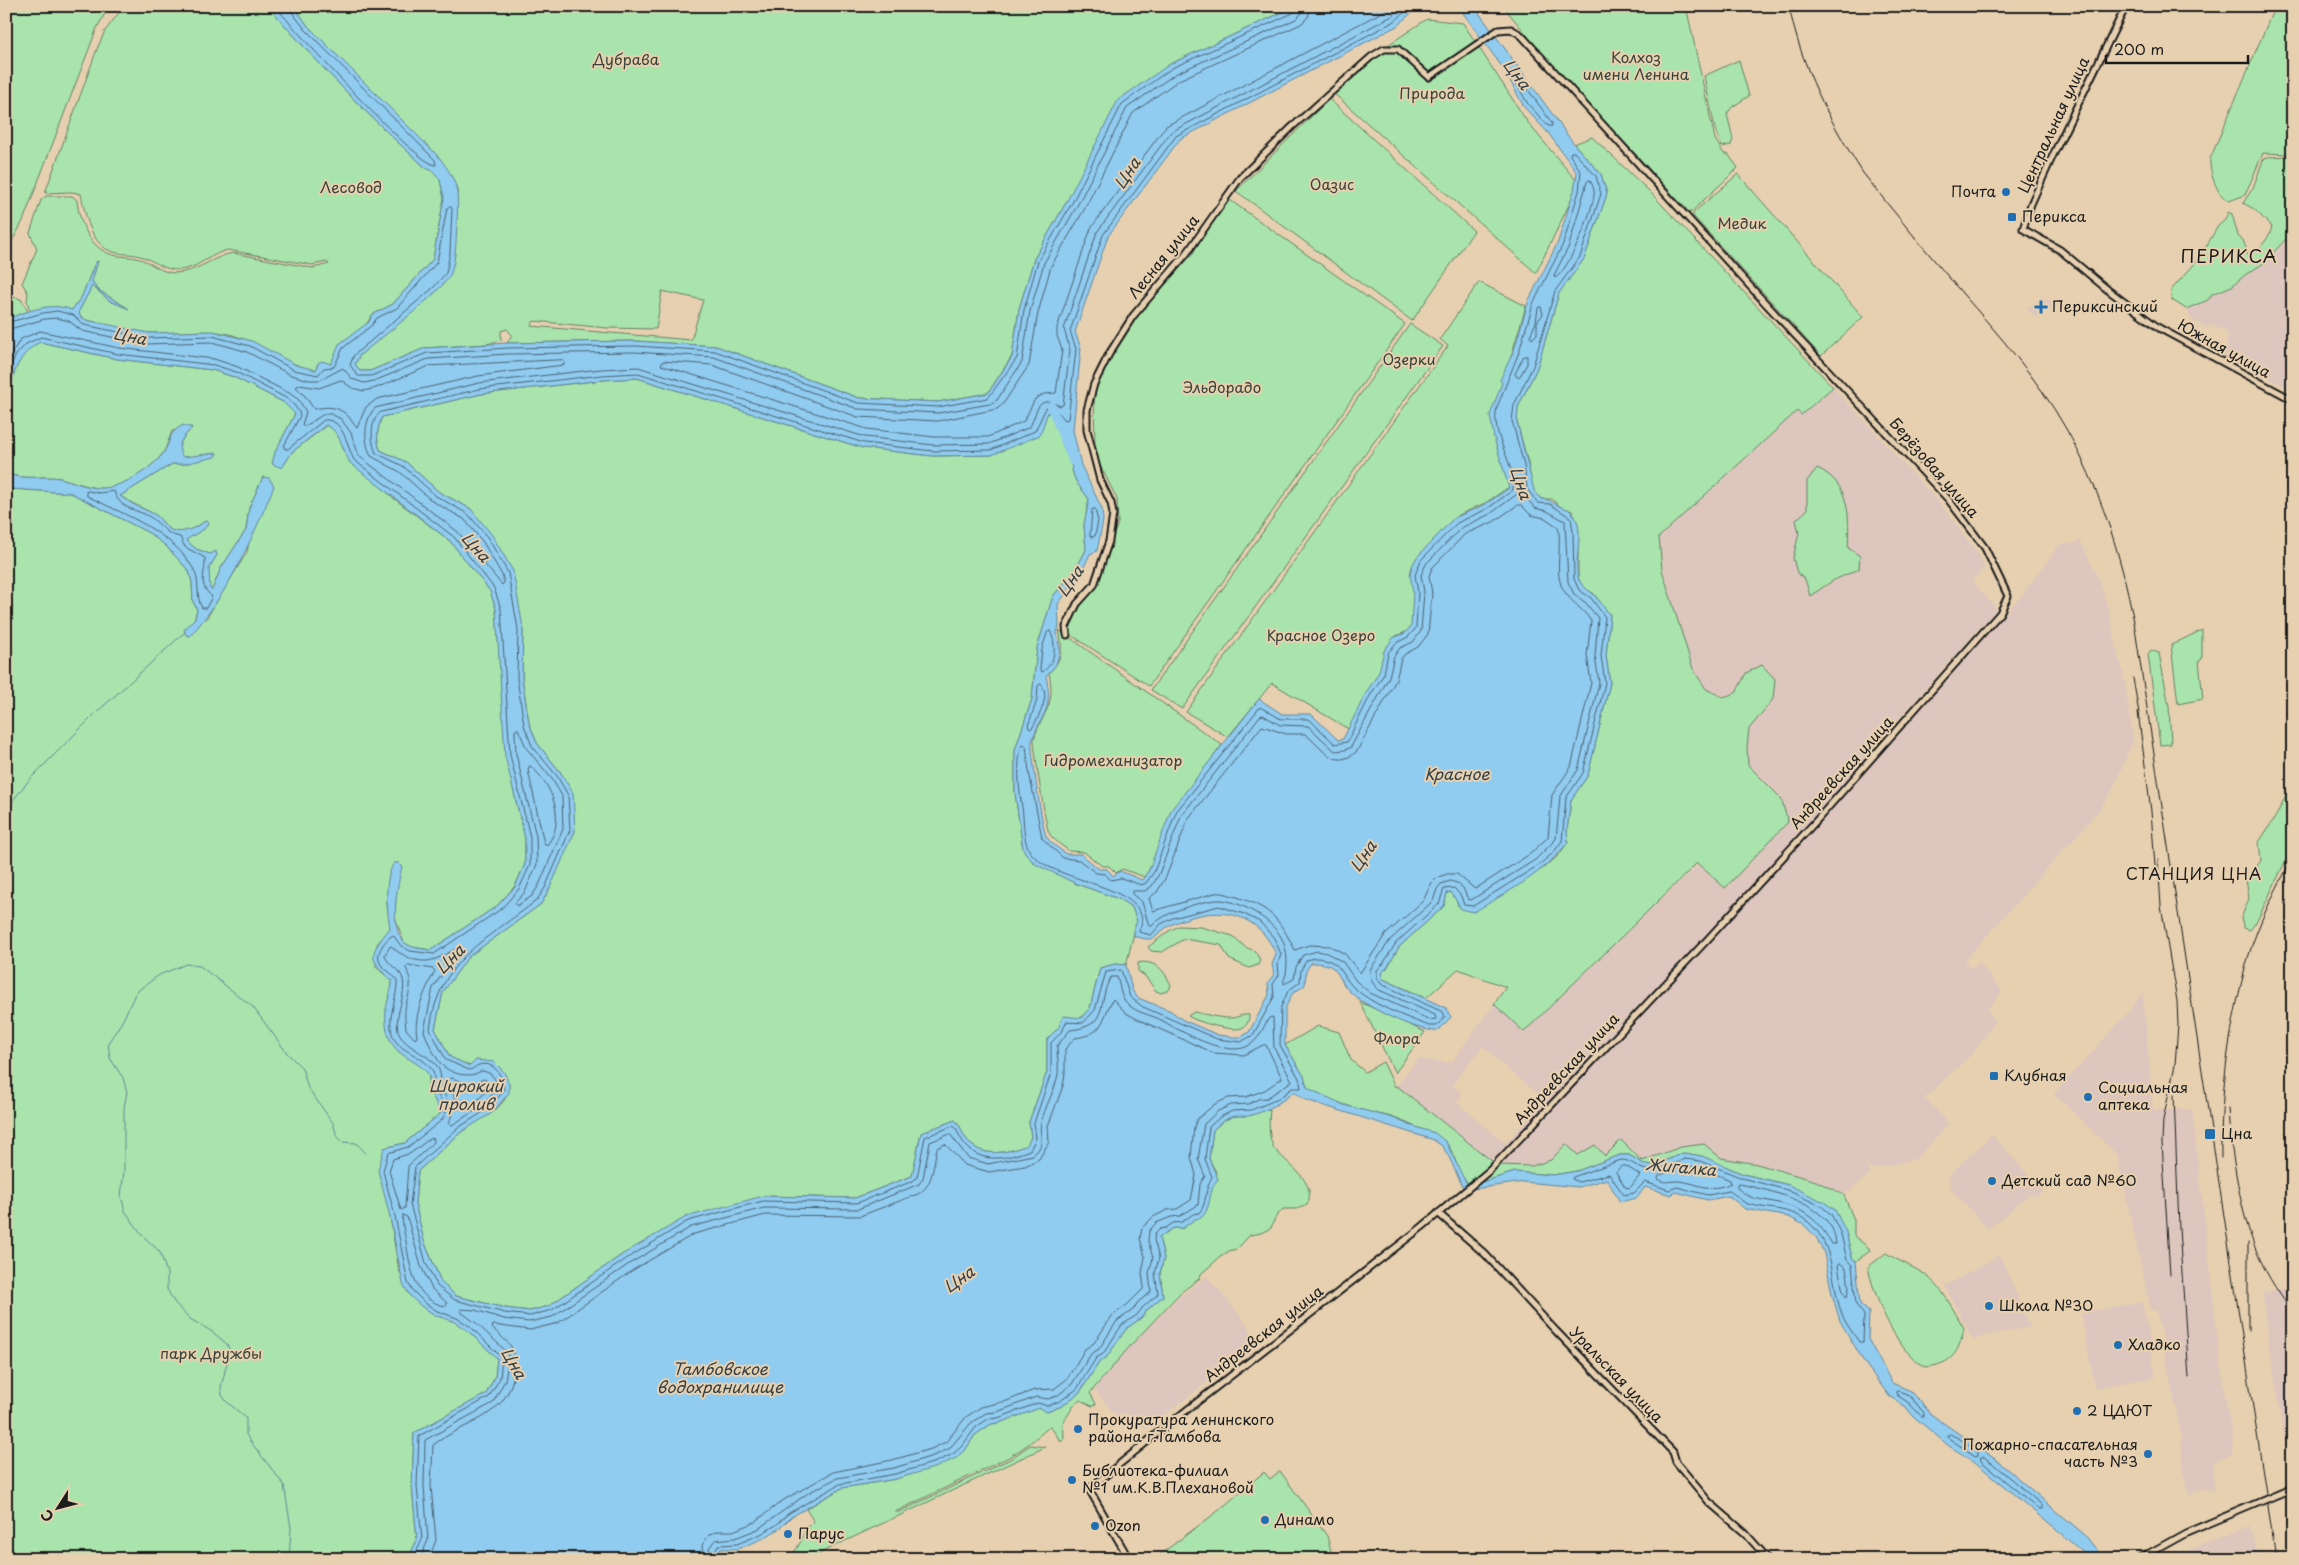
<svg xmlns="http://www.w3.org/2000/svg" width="2299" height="1565" font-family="'Playpen Sans',sans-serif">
  <rect width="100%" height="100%" fill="#e6d0b0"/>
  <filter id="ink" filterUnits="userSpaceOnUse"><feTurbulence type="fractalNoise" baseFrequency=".02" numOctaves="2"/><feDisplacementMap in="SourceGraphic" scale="10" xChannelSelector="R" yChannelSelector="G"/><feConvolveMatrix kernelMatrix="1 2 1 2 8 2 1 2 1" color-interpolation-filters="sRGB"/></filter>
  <g filter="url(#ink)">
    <g fill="#ddc6bd" fill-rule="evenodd">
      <polygon points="2293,232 2293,390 2224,357 2228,339 2227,332 2210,324 2208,328 2203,326 2191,319 2186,309 2208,300 2212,294 2232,286 2245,275 2264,263"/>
      <polygon points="2042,297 2057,305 2037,318 2026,309"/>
      <path d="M1833,387L1943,507L1978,554L1985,568L1972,581L1997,609L1871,750L1878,755L2022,595L2059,545L2065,543L2072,544L2080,540L2099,580L2107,605L2125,682L2133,741L2113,789L2100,809L1964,961L1971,969L1979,963L2002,991L1987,1010L1995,1020L1975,1051L1925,1098L1949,1124L1916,1159L1874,1169L1866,1165L1871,1173L1844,1195L1816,1181L1757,1164L1721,1158L1704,1144L1681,1147L1642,1162L1605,1156H1578L1566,1144L1551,1160L1532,1166L1497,1165L1397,1086L1415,1062L1419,1059L1451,1063L1494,1004L1524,1031L1775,790L1748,765L1747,747L1749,729L1759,716L1746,673L1736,692L1723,697L1706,689L1693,670L1662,570L1659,537L1797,411L1802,415ZM1807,481L1850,520L1848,548L1859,569L1834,580L1810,596L1805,579L1793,558L1807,510ZM1483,1046L1508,1070L1545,1099L1506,1143L1456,1102L1463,1094L1452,1085Z"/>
      <polygon points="2143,992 2153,1110 2192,1109 2223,1385 2234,1445 2232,1454 2214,1462 2214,1490 2194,1491 2194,1494 2190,1495 2186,1486 2180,1443 2182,1439 2156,1310 2151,1311 2117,1155 2054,1094 2128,1013"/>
      <polygon points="1992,1135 2043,1191 2036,1197 2030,1194 1988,1229 1950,1188 1949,1175"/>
      <polygon points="2000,1255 2030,1327 1992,1334 1973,1340 1945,1286"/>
      <polygon points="1207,1276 1242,1318 1259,1343 1146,1429 1141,1423 1125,1412 1117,1417 1095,1390 1107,1371 1131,1345 1176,1299"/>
      <polygon points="2283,1289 2293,1297 2293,1469 2291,1468 2281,1421 2262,1293"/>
      <polygon points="2142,1302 2156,1377 2095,1388 2081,1313"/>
      <polygon points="2250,1526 2258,1559 2173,1559 2217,1536"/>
    </g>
    <g fill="#a8e4ab" stroke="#628064" fill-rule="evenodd">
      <polygon points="6,6 109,6 97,28 23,221 10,245 6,244 6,212 12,195 6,192"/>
      <path d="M124,6H268C317,63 370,118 426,168L431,170L440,180L444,198L433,259L393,304L372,315L343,363L317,365V370C285,366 260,342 229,334C202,328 176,334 149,333C130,332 106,324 86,320L80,316L79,311L92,286L110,301L126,307L98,290L92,281L98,261L95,263L82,296L72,310C59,305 43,308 30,311L27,301L28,293L22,283L37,249L30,233L41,200L46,196H72L77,200C79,222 90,249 113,255C122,257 131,256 140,259C157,265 163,276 183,272C201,269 215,256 233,253L313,268L329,264L327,262L312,265L228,250C213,253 201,265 186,269C167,273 159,263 143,257C133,253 123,255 113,252C91,246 85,213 81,194L72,192L45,193L97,49L105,31Z"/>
      <path d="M294,6H1296L1170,64L1067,201L1034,259L1019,309L1012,356L988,393L938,402L859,398L716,346L635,341L507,343L512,335L507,329L501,331V340L487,344L425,348L370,371H360L355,364L360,355L437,291L458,189L369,88L308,26ZM662,291L703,300L691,340L531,326L534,321L607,328L656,329Z"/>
      <polygon points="1503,6 1686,6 1715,139 1724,154 1728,154 1738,168 1690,213 1540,51"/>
      <path d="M2275,6H2293V150L2288,154L2263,153L2245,195L2229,201C2216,195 2209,171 2210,159Z"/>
      <polygon points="1427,19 1463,23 1528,123 1579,184 1536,273 1331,91 1388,45"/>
      <polygon points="1739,60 1749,96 1732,107 1727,114 1733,139 1731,145 1722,147 1715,129 1704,76"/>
      <polygon points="1329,99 1474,231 1412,321 1236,191"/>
      <polygon points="1592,137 1649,191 1833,387 1801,415 1797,411 1659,537 1662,570 1693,669 1706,689 1723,697 1736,693 1746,673 1762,665 1775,679 1773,699 1749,729 1747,747 1748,765 1781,798 1788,822 1725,888 1697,863 1524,1032 1494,1004 1506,987 1458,969 1426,998 1383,979 1381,973 1387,968 1399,947 1444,906 1447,893 1451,892 1457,899 1458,906 1542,869 1558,856 1568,842 1567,830 1571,800 1588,775 1610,683 1606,656 1610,615 1594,594 1583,587 1578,578 1578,531 1573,512 1568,509 1563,509 1552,499 1541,499 1532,488 1528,463 1517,422 1518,407 1537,368 1559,293 1584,259 1607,194 1601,174 1574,144"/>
      <path d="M2293,154V231L2264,263L2245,275L2232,286L2212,294L2208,300L2186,309L2172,300L2171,290L2199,259L2218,226L2225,220L2228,212L2232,214L2238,236L2243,240L2248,254C2259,252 2269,238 2272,227L2254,209L2243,203L2253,188L2263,160L2267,157L2290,156Z"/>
      <polygon points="1738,174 1863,317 1821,356 1693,216 1693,213"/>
      <polygon points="1227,198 1405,324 1149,686 1062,629 1100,574 1118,523 1117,499 1095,455 1094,384 1134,319 1192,255 1209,224"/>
      <polygon points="1479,282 1526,306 1504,380 1512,485 1487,502 1457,516 1420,554 1414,563 1414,624 1408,631 1396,636 1386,648 1384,663 1350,730 1272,683 1228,737 1186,712 1448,346 1440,339"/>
      <polygon points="16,297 22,300 28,312 6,319 6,300"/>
      <polygon points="1410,324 1443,346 1182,709 1151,690"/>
      <path d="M40,342L117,359L212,370L234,377L283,402L295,414L275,452L282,468L292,452L327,425L334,429L340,438L344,451L392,497L450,541L490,591L496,609L502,694L511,780L525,838V864L515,886L497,906L431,950L412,947L404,943L395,917L396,897L389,876L387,904L391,928L377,944L376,967L392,981V989L388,1000L399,1052C411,1058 434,1068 428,1084L441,1113L405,1143L384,1148L390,1217L399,1271L435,1315L455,1322L468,1331L497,1358L495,1377L486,1394L414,1433L412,1486L417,1540L408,1559H6V487L12,489L71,493L149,533L166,546L189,571L192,582L193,602L197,609L195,618L206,619L247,552L263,477L249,508L246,530L221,568L212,590L208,587L209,568L217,555L215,552L210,554L196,549L186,541L187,538L204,529L207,520C196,527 181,538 168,528C163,524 160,517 154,514C142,508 131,503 120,496L172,464H184L217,453L183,458C174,445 184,438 192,427L172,431C169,438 167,447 163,453C151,470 118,491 97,488C84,486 72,481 60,478C42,475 23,481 6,473C6,443 4,385 20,359C25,350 32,346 40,342Z"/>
      <path d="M637,378L863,448L933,456L992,455L1048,412C1073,426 1066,456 1075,479C1078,486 1085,493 1089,499L1084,525L1086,550L1075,571L1053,596L1037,648L1032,699L1015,750V793L1023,849L1033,862L1077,884L1119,899L1132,907L1137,921L1126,965L1115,964L1100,968L1090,1008L1081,1018C1065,1019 1059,1031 1047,1039V1072L1029,1122L1031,1137L1028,1145C1007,1153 979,1160 965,1137C961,1131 961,1126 955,1120L921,1133L912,1176L855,1198L763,1196L623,1254L549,1306L530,1311L505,1308L456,1296L441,1282L424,1241L415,1203L418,1171C432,1159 445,1146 459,1134C476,1119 509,1111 509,1084L450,1057L435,1029L443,992L468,957L541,904L575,831L561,773L537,743L529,723L522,678L523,628L471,509L439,492L406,462L380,450C376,439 377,429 382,417L481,394L603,380Z"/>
      <path d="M1817,468C1850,482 1850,517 1848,548L1860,556L1859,569L1834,580L1810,596L1805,579L1797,573L1793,558L1799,533L1796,520L1807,510V481Z"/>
      <path d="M1059,630L1222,745L1196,780L1145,877L1122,869L1116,873L1109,866H1102L1084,852L1069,851C1063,846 1053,840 1049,833C1046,828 1033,744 1034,739C1043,710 1056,708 1049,673C1063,658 1063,650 1059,630Z"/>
      <polygon points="2202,630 2202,659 2199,661 2203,699 2178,704 2171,645"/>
      <polygon points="2151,650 2159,653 2169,706 2171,744 2160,745 2148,654"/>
      <polygon points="2293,780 2293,845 2257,921 2250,930 2244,928 2241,918 2249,899 2246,879 2261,861 2259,842 2276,816"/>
      <polygon points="1179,926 1201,927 1233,936 1245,947 1255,951 1260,960 1258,965 1249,968 1229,959 1221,945 1184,939 1162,952 1151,951 1148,947 1169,931"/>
      <path d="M1143,962C1159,963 1164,971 1171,985L1169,990L1161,993L1156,991L1145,976L1138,971V963Z"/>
      <polygon points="1360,1002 1425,1032 1395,1073"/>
      <path d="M1194,1012C1205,1014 1218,1018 1230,1018C1237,1018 1242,1014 1249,1015C1249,1020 1248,1025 1242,1028C1232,1032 1197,1022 1188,1016Z"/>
      <path d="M1318,1026L1339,1032L1351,1060L1365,1072L1383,1062L1395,1087L1397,1086L1497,1165L1532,1166L1551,1160L1566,1144L1578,1155L1595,1145L1605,1156L1621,1140L1642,1161L1681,1147L1704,1144L1721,1158L1757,1164L1816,1181L1844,1195L1854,1220V1236L1869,1248L1870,1251L1856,1261L1852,1258L1846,1232L1789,1185L1743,1174L1701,1156L1683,1153L1655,1165L1644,1164L1629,1155H1620L1577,1171L1553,1175L1515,1172L1472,1185C1456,1179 1456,1149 1444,1141C1432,1134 1396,1117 1383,1115C1361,1111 1325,1100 1307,1087L1304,1076L1285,1045Z"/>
      <path d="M1270,1109C1269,1120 1268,1138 1274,1148C1285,1163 1319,1182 1307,1205L1297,1209H1283L1275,1218L1271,1228L1261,1233L1250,1235L1237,1249L1229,1251L1219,1258L1201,1274L1199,1279L1180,1293L1131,1345L1090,1393L1096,1404L1092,1406L1080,1400L1074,1405L1063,1423L1064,1438L1061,1442L1050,1426C1037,1438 1024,1448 1009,1457L895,1512H899L1010,1459L1030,1445L1045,1447L824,1551L814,1559H788C796,1551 804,1539 805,1528L814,1522L806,1509L842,1488L896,1479L966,1449L975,1435L991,1424L999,1423L1040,1407L1047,1412L1062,1406L1080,1392L1100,1361L1106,1358L1126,1329L1141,1318L1147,1310L1163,1296L1160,1273L1164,1258L1159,1237L1174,1228H1183L1195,1219L1211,1187L1216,1172L1209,1159L1213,1130L1223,1121L1234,1116L1252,1115L1262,1110Z"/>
      <path d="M1886,1253C1898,1261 1912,1266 1924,1274C1943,1287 1953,1310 1964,1328C1959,1353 1952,1364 1926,1367C1921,1364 1915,1360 1910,1355C1891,1336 1873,1293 1868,1267Z"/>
      <polygon points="1280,1471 1327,1536 1333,1559 1154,1559 1218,1511 1264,1472 1270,1479"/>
    </g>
    <g fill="#90cbf0" stroke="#62859b" fill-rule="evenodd">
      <path d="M268,6H294L308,26L439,157C460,185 458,190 457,224C456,240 456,258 451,273C446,289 377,341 360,355L355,364L360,371H370L425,348L507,343L635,341L716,346L859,398L938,402L988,393L1012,357L1019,309L1034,259L1067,201L1118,100L1170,64L1296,6H1419L1397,26L1180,139L1108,236L1075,332L1081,348L1073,430L1081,465L1102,509L1103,521L1097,551L1090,554L1081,573L1058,604L1059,626L1057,633L1060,650L1056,665L1046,676C1054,711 1041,713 1032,741C1030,747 1043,831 1046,836C1050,843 1060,849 1066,854H1081L1099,869H1107L1113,876L1120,871L1142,880L1149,870L1171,810L1259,699L1282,714H1311L1338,740L1343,739L1366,693L1379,672L1384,651L1393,638L1405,633L1411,626L1413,592L1410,575L1412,566L1417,557L1454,518L1484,505L1509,488L1494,438L1490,415L1502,383L1500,380L1514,350L1528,302L1558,242L1574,190L1577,173L1549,134L1524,107L1505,71L1458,6H1474L1574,144L1601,174L1607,194L1584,259L1559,293L1537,368L1518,407L1517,422L1534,490L1541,499C1554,499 1557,508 1568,509C1590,525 1571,559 1579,580C1583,588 1590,590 1595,596C1601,602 1605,609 1610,615L1606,656L1610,683L1588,775L1571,800L1567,830L1568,842C1544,874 1507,892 1474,912L1461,909L1451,892L1447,893L1444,906L1399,947L1387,968L1381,973L1383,979L1446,1008L1451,1017L1438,1031C1414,1031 1365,1007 1348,990C1342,984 1339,973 1333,968C1326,963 1319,963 1311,963L1306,971L1305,985L1292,994L1285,1009V1045L1304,1076L1307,1087L1312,1090L1344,1105L1393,1118L1409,1125L1435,1133L1446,1142L1463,1177L1467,1184L1472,1185L1515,1172L1553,1175L1577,1171L1620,1155H1629L1644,1164L1655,1165L1684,1153L1702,1156L1743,1174L1789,1185L1824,1202L1835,1210L1846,1232L1852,1258L1856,1261L1860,1304L1869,1312L1868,1339L1892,1383L1911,1391L1932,1415L1995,1459L2085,1535L2104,1559H2091L1975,1462L1949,1446L1913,1416L1906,1407L1889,1396L1864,1362L1840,1321L1832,1294L1824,1253L1816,1237L1804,1225L1789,1217L1745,1209L1729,1196L1708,1200L1676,1192L1671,1195L1645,1187L1637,1198L1620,1202L1607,1179L1579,1187L1524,1182L1466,1190L1462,1186L1450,1159L1443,1147L1434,1140L1306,1100L1294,1092C1280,1103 1269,1110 1252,1115C1247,1117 1242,1116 1236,1116C1227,1117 1219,1124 1213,1130L1209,1159L1218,1179C1207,1191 1213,1207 1201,1218L1195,1219L1183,1228H1174L1159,1237L1164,1258L1160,1273L1163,1296L1147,1310L1141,1318L1126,1329L1106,1358L1100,1361L1080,1392L1062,1406L1047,1412L1040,1408L999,1423L991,1424L975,1435L966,1449L956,1458L937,1467L896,1479L842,1488L791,1517L780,1528L764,1538L738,1549H721L720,1550L725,1557L723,1559H408L417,1540L412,1486L414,1433L486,1394L495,1377L497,1358L468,1331L455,1322L435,1315L422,1307L410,1296L403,1284L390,1217L378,1170L384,1148L405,1143L441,1113L429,1089V1075C420,1063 408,1060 398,1051C385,1038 383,1017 388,1000C390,992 392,989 392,981C366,958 370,953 390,928C387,909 383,881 394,863H399L402,866C398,885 388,927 405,943C411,948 423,949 431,950L497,906L515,887L525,864V838L505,756L496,609L490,591L450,541L350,463C342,449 341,432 326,425L292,452L282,468L272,464L275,452L295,414L283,402L234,377L212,370L117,359L40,342C8,359 10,396 6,428V319C27,312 50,301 72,310L82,296L95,263L98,261L92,281L98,290L129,309L110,301L92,286L79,311L80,316L86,320L149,333L213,331L252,341L296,365L316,370L318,363L322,361L331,364L339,344L369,322L372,315L393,304L433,259L444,198L440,180L432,170L426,168C370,118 317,63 268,6ZM637,378L863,448L933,456L992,455L1040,435L1048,412C1073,425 1066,456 1075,479C1078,486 1085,493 1089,499L1084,525L1086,550L1075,571L1053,596L1037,648L1032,699L1015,750V793L1023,849L1029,858L1037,865L1077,884L1119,899L1132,907L1137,921L1134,928V936C1160,945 1154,932 1173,924C1215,905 1256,909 1276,954L1272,965L1274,974L1268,983L1269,995L1249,1032L1241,1037H1233L1218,1035L1183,1020L1171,1011L1138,998L1132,990L1126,965L1115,964L1100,968L1090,1008L1081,1018L1063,1016L1059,1027L1047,1039V1072L1029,1122L1031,1137L1027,1145C1007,1153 979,1160 965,1137C961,1131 961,1126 955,1120L921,1133L912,1176L855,1198L763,1196L686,1217L623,1254L549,1306L530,1311L505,1308L456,1296L441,1282L424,1241L415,1203L418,1171L461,1132L492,1113L509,1093V1084L504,1072L494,1062L476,1060L470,1066L450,1057L435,1029L443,992L468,957L541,904L549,890L575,831L573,793L561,773L537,743L529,723L522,678L523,628L513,571L492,535L471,509L439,492L406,462L380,450C376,439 377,429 382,417L481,394L603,380Z"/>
      <path d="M183,425L192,428C184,437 174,445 183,457L217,453L215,457L184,464H172L120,496C131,504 142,508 154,514C160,517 163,524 168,528C180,537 197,527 207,520L209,523L204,529L186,540L196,549L210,554L216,551L217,555L209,568L210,589L212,590L221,568L246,530L249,508L263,477L269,478L274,486C252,539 229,593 190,636L186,635L184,630L195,618L197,609L193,602L192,582L189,571L166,546L149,533L71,493L12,489L6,487V473C23,481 42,475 60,478C72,481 85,487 98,488C118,490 153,469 164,452C172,439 167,434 183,425Z"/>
    </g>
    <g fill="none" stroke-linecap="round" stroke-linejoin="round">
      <g stroke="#4a6271" stroke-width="1">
        <path d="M275,6C295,30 416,165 436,165L435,160L305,29L291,11L290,6"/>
        <polyline points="1311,6 1308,17 1301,24 1179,80 1133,113 1084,210 1051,266 1038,313 1029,365 1003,404 997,409 938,421 858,417 712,365 663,361 661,365 867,429 934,437 988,437 1024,421 1035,399 1044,394 1056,393 1062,350 1057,336 1057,328 1091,228 1166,126 1386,10 1389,6"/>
        <polygon points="1517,80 1521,80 1552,123 1552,126 1548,126 1528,104 1516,83"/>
        <path d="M1590,180C1592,184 1595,190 1594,195C1593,210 1569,271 1555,278L1554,275L1569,246L1587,182Z"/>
        <polygon points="1541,307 1543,314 1537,322 1537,334 1532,339 1530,336 1536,322 1538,308"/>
        <polyline points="6,323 43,313 57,311 73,315 84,325 148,338 212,336 250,346 294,370 318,375 324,368 334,367 343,348 372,325 377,318 397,308 437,262 447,208 450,206 452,208 450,253 446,273 433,288 354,355 350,365 358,376 371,376 427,353 508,348 635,346 715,351 858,403 938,407 988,398 1017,358 1024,310 1038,261 1072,203 1122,104 1172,68 1293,13 1297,6"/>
        <polyline points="6,330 45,319 57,318 69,321 82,331 146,344 211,342 227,346 247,352 291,375 309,380 320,380 343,368 352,379 364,383 374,381 428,359 508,354 634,352 714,357 858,409 938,413 990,404 997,400 1022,362 1030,311 1044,263 1077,206 1127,108 1175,74 1296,19 1301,14 1303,6"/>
        <polygon points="1527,356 1527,364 1520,376 1517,377 1515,374 1523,357"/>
        <path d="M563,360L565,363L563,365L478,376L377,399L366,407L357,428C353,424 351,419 347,415C336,405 326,407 314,409L305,396L296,387L299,385L319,388L341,380L352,388L364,391L376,388L429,366Z"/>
        <path d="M6,361L21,339L40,331L119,348L214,359L238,367L289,393L299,400L306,412L302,425L304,427L324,414H331L341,419L351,433L359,456L458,532L502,585L504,583L502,575L483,542L464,519L432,501L400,472L371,456C364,442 363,421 375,408L479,383L601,369L638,367L865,437L933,445L989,444L1030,427C1038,410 1037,394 1060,406L1063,405L1070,350L1064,329L1097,232L1171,132L1392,16L1401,6"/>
        <path d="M6,388L10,367L16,355L26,344L41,337L118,354L214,365L236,372L286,398L294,405L299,412L300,416L284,446L285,449H288L324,420C344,418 347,447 354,460L454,537L494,588L501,609L510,755L530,837V865L519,889L501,909L434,954L410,951L401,946L393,935C384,941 373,955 382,966C387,971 393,974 397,980C398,998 387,1015 392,1034C396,1049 417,1054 427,1064C439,1076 431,1077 434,1088C437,1097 445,1103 446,1112L442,1120L408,1147L388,1153L383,1171L395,1216L408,1283L414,1292L425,1303L437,1311L457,1318L471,1327L502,1358L500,1378L489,1397L419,1436L417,1486L422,1540L413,1559"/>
        <path d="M89,491L99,493L114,491C120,512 140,508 154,520C166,529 164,533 180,537L185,547L205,558C206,575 197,583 212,597L206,608H202C195,596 201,581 193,568C171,531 123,514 87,496L86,492Z"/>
        <path d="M1519,493H1522L1535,508L1547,511L1565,521L1568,582L1574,594L1586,603L1598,618L1595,656L1599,683L1578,770L1560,797L1556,839L1535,860L1471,900L1468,899L1463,888L1457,883L1450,881L1441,884L1437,889L1433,901L1390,940L1370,970L1371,980L1377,989L1435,1015L1436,1019L1430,1020L1370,993L1356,981L1343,962L1327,953L1317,951L1303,955L1296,967L1294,979L1284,984C1283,980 1285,978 1286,974C1288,960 1287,949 1281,937C1271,919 1239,900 1219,900C1203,900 1162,913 1152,926H1149L1142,902L1132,894V891H1145L1152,886L1159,874L1181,816L1260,716L1263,715L1280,725L1308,726L1335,751L1345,750L1351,747L1389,677L1394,656L1400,648L1413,642L1421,631L1424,592L1421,575L1426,564L1461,528L1490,514Z"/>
        <path d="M1518,505H1521L1531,515L1545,518L1558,527C1562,545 1555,570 1561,585C1568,601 1582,607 1591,621L1587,655L1591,683L1571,767L1552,795L1548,837L1530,854L1475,889L1457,874H1447L1437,878L1431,884L1423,901L1385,935L1360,973L1345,954L1330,946L1309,945L1295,950C1278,918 1273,909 1237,897C1229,895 1223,892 1215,893L1153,911L1149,898L1157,892L1166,877L1188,819L1262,726L1286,734H1305C1322,747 1334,772 1357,751L1396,680L1401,659L1405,654L1418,647L1428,634L1432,593L1429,576L1432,568L1465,534L1493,522Z"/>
        <polygon points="1095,509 1098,521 1095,536 1092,537 1090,536 1092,510"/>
        <path d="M1050,631C1057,644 1056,664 1042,672L1040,669L1042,649L1047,633Z"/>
        <path d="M1041,684C1051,696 1039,715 1033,727L1030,729L1028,726L1037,700L1038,686Z"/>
        <polygon points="518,729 527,749 552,779 562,796 563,829 539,885 532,896 517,906 515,903 525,892 537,864 536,836 516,754 515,731"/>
        <path d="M530,766C552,783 567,821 547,845L544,843L528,770Z"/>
        <path d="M391,946C394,948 396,951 400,953C424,967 434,961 455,949L458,950L433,988L424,1031C428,1042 434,1055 441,1064C450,1074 470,1079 481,1071C492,1072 496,1078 497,1088L484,1105L452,1125L449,1123C455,1110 449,1103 443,1092C439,1083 443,1075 437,1066C428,1054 401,1045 398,1031C394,1013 407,996 403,979C400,968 387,966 385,955Z"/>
        <path d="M408,965L433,969L435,971C425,990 413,1015 417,1037L415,1039L406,1029C405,1021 404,1012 406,1004C410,991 413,981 406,968Z"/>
        <polygon points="452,1078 468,1084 485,1079 490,1087 479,1099 461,1109 448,1085 449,1080"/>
        <polygon points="431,1138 434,1139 434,1142 408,1166 405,1208 401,1210 389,1171 393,1159 411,1153"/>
        <path d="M1685,1159L1700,1161L1742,1178L1787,1190L1821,1206L1831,1214L1841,1234L1847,1260L1852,1265L1856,1305L1864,1315L1863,1342H1859C1854,1334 1848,1327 1844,1319C1829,1286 1838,1245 1807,1221C1789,1207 1768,1210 1748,1204C1741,1202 1736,1194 1729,1191L1708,1195L1677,1187L1669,1190L1645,1182L1634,1193L1624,1195L1609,1174L1579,1182L1572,1179L1573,1177L1621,1160C1631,1160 1635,1166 1643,1169C1658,1174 1672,1164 1685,1159Z"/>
        <path d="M1686,1165C1702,1168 1716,1174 1730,1180L1731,1183C1707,1194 1698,1182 1677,1181C1669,1181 1666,1184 1658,1179L1659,1176Z"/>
        <polygon points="1622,1166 1626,1166 1640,1175 1630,1188 1625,1187 1616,1172"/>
        <path d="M1740,1184C1771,1191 1835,1204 1836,1244H1832C1816,1216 1801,1207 1769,1201C1754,1198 1750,1199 1737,1188V1185Z"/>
        <path d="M403,1215L407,1217L421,1266L432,1289L447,1303L446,1306C415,1302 410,1267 406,1242C405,1234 401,1223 403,1215Z"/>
        <polygon points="1840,1263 1846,1268 1849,1287 1847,1298 1843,1292 1838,1266"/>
        <polygon points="1899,1391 1909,1395 1924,1413 1924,1416 1921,1416 1909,1403 1897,1395 1896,1392"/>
        <polygon points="1950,1434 1960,1439 1978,1452 1978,1455 1975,1456 1947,1437"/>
        <polygon points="1981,1457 1984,1457 1992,1463 2042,1505 2042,1509 2039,1509 1981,1461"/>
        <path d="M420,1559L428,1540L424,1486L425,1440L493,1403L505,1380L509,1358L506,1351L476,1323L461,1312V1309L475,1310L504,1319L529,1322L552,1317L629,1264L691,1227L764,1208L858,1209L919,1184L923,1178L930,1142L950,1134L968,1158L988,1164L1033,1155C1047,1144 1038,1135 1041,1123C1045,1106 1055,1091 1058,1074C1059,1065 1057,1055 1057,1046L1070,1030C1111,1026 1096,1002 1111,977H1117C1120,985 1120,996 1126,1002C1136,1014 1151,1014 1163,1021C1182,1032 1224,1056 1246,1047C1259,1041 1262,1029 1269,1018L1273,1017L1274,1048L1292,1081L1267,1098L1258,1099L1249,1104L1231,1105L1218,1111L1204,1124L1198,1159L1205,1176L1200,1184L1198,1205L1180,1216L1171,1217L1156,1223L1149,1231L1148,1241L1153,1258L1149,1273L1151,1292L1138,1302L1133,1310L1117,1321L1099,1349L1091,1354L1072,1384L1057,1396L1048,1399L1036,1397L997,1412L986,1413L971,1423L949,1449L933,1456L894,1468L837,1478L808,1493L758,1529L735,1538L715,1540L709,1548L712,1559"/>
        <path d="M429,1559L436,1540L431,1486L433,1445C463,1422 508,1418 514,1373C518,1347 510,1345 492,1328L493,1325L530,1330L558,1323L633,1270L694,1234L765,1215L860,1216L918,1194C934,1185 933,1164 937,1148L945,1144L965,1165L989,1172L1025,1166L1039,1159L1049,1142L1048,1126L1063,1086L1065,1073V1049L1075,1038C1105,1034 1101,1020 1113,999L1126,1013L1137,1019L1214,1053L1244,1055L1263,1045H1266L1282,1078L1265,1090L1246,1097L1228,1098L1215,1104L1197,1119L1194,1127L1191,1157L1196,1175L1191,1200L1177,1209L1167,1210L1153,1217L1142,1228L1140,1238L1145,1257L1142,1273L1144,1288L1127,1305L1112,1316L1094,1343L1085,1349L1067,1379L1054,1389L1034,1390L1007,1401L981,1407L966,1417L946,1442L931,1449L892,1460L833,1472L782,1501L755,1522L733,1531H719L710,1534L702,1545L703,1559"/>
        <path d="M720,1559L715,1551L718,1545L737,1544L761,1534L776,1525L789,1513L840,1484L895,1474L936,1462L953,1454L962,1446L976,1427L988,1419L998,1418L1038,1403L1047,1406L1060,1401L1077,1389L1096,1358L1103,1354L1122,1325L1137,1315L1143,1307L1158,1294L1155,1273L1159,1258L1154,1240L1155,1234L1160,1229L1166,1228L1173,1223L1182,1222L1193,1214L1199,1213C1208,1203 1204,1189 1212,1177L1205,1159L1209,1127L1220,1117L1232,1111L1251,1110L1278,1099L1292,1088H1301L1299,1078L1280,1045L1281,1007L1288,991L1300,982L1301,970L1306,961C1314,956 1324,958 1332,962C1342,967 1345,980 1354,988C1375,1006 1403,1016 1429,1026H1437L1445,1017L1443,1012L1381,984L1377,978V970L1383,964L1396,943L1439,904L1444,889L1454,888L1461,896L1464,905L1473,906L1539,865L1554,852L1562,841L1566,798L1583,773L1605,683L1601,656L1605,617L1591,598L1579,590L1574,579L1573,532L1571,518L1550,504L1538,503L1527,489L1524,465L1512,421L1514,405L1533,366L1555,291L1580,257L1601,194L1596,176L1574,152H1571L1570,155L1581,172L1579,191L1563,244L1533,304L1519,352L1497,407C1490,436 1516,462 1513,490L1487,509L1457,523L1421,560L1415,575L1418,592L1416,628L1408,637L1396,643L1388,653L1384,674L1370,696L1347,742L1335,744L1309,719H1281L1260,707L1176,812L1154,872L1146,883L1141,885L1121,878L1111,880L1105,874L1096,873L1079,860L1063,858L1042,838L1029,772L1026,746L1024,744L1022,746C1016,761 1019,790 1022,807C1024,819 1023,837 1028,848C1043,882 1141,882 1142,921C1142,925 1139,928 1139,932L1151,935L1161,924L1173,918L1219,906L1244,914L1260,922L1274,938L1281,954L1278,964L1279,975L1273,984L1274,997L1253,1035L1241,1042L1217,1039L1143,1007L1130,997L1121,970L1106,972L1095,1010L1083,1023L1066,1022L1063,1030L1051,1043V1073L1034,1123L1036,1138L1030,1150C998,1162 970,1165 956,1128L953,1126L925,1137L917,1177L913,1181L857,1203L763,1201L688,1221L626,1259L552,1310L530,1316L505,1313L455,1300L437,1286L426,1263L410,1204L415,1167L458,1128L488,1109L504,1091C504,1078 495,1060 479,1065C475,1066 473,1070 469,1070L446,1060L430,1029C439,958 487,940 537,900L545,888L570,830L568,795L557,776L532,746L524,725L517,678L518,629L508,573L488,538L468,514L436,496L403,466L376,453C371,442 369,421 381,412L480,389L602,375L638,373L864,443L933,451L991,450L1035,431L1046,408C1055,407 1060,414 1065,420L1068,419L1076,349L1070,331L1103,235L1176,136L1395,21L1411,6"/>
      </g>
      <g stroke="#62859b" stroke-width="1">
        <polyline points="6,809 30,779 96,713 185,632"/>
        <polyline points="289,1559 291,1528 284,1485 250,1441 246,1434 246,1418 226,1401 222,1395 221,1387 230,1351 227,1344 211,1331 190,1319 174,1302 167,1289 167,1273 160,1252 143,1236 125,1211 121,1196 124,1172 124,1108 127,1092 123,1078 110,1058 108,1043 123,1020 136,992 159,975 186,964 200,966 253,1007 287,1053 302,1068 308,1088 333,1123 337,1137 342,1142 356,1143 366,1153"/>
      </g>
      <polyline stroke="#90cbf0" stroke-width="9" points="1051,406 1073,461"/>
      <g stroke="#1c1c1c" stroke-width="9">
        <g id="secondary">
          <polyline points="2126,6 2054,153 2031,204 2023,229 2060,250 2108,290 2159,328 2293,400"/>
          <polyline points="1067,635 1066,627 1077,604 1094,585 1109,541 1113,514 1111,503 1100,480 1087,430 1087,410 1094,384 1109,354 1133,316 1187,253 1240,178 1292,127 1371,57 1384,49 1398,49 1429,77 1498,30 1511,29 1521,35 1768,306 1948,499 1985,548 2008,596 2000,613 1816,821 1707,940 1490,1170 1422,1227 1165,1427 1089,1489 1129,1559"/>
          <polyline points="1438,1213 1485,1254 1556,1331 1673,1452 1676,1462 1709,1502 1745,1533 1768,1559"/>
        </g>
      </g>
      <use href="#secondary" stroke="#e6d0b0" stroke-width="5"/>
      <g stroke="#1c1c1c" stroke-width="1">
        <path d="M1789,6C1801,67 1830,122 1863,173C1895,214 1928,253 1962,293C1999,335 2037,378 2065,427C2100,488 2121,554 2134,622L2276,1559"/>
        <polyline points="2133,678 2140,719"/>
        <polyline points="2138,712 2151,811 2155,866"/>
        <polyline points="2158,860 2161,906 2177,1001 2178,1025 2175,1065 2163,1120 2162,1143 2170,1275"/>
        <polyline points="2174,1095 2179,1228 2189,1378"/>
        <path d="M2228,1108C2229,1131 2232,1152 2236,1174C2245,1228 2258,1268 2293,1312"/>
        <path d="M2221,1158C2220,1091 2230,1022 2248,958C2258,923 2276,889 2293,857"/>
        <polyline points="2248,1331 2248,1243"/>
      </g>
      <g stroke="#1c1c1c" stroke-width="9" stroke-linecap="butt">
        <polyline id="primary-bridge" points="2139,1559 2186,1533 2293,1488"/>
      </g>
      <use href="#primary-bridge" stroke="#e6d0b0" stroke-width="5.5"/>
    </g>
  </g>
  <g fill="#1f6fb2" stroke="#e6d0b0" stroke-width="2">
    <circle cx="2006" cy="192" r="5"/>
    <rect x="2007" y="212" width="10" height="10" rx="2.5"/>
    <path d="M2038.5 299.5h5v5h5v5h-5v5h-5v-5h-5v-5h5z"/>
    <rect x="1989" y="1071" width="10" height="10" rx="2.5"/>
    <circle cx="2088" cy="1097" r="5"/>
    <rect x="2204" y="1128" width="12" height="12" rx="2.5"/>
    <circle cx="1992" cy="1181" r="5"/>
    <circle cx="1989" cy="1306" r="5"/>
    <circle cx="2118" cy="1345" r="5"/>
    <circle cx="2077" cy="1411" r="5"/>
    <circle cx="1078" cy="1429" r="5"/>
    <circle cx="2148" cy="1454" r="5"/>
    <circle cx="1072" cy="1480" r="5"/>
    <circle cx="1265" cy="1520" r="5"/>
    <circle cx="1095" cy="1526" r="5"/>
    <circle cx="788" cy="1534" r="5"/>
  </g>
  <g text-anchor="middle" stroke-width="4" stroke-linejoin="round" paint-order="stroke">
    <g font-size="15" fill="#384439" stroke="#e6d0b0">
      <text x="1636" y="63">Колхоз<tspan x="1636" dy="17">имени Ленина</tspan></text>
      <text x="626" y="65">Дубрава</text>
      <text x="1432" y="99">Природа</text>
      <text x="1332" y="190">Оазис</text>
      <text x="351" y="193">Лесовод</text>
      <text x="1742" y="229">Медик</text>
      <text x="1409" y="365">Озерки</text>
      <text x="1222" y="393">Эльдорадо</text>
      <text x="1321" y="641">Красное Озеро</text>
      <text x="1113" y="766">Гидромеханизатор</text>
      <text x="1397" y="1044">Флора</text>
      <text x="211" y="1359">парк Дружбы</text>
    </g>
    <g font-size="15" fill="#1c1c1c" stroke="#e6d0b0">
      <text transform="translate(2054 125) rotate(-65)" y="5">Центральная улица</text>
      <text transform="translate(1164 257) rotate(-51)" y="5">Лесная улица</text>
      <text transform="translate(2224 349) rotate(29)" y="5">Южная улица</text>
      <text transform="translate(1934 468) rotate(49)" y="5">Берёзовая улица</text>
      <text transform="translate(1842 773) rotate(-48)" y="5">Андреевская улица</text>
      <text transform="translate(1567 1069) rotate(-47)" y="5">Андреевская улица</text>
      <text transform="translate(1264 1334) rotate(-38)" y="5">Андреевская улица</text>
      <text transform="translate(1616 1375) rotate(46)" y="5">Уральская улица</text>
    </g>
    <g font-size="15" fill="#1c1c1c" stroke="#e6d0b0" text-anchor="start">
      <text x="1996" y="197" text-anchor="end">Почта</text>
      <text x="2022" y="222">Перикса</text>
      <text x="2052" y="312">Периксинский</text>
      <text x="2004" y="1081">Клубная</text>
      <text x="2098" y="1093">Социальная<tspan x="2098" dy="17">аптека</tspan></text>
      <text x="2221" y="1139">Цна</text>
      <text x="2002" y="1186">Детский сад №60</text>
      <text x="1999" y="1311">Школа №30</text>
      <text x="2128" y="1350">Хладко</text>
      <text x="2087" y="1416">2 ЦДЮТ</text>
      <text x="1088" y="1425">Прокуратура ленинского<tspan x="1088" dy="17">района г.Тамбова</tspan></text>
      <text x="2138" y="1450" text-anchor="end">Пожарно-спасательная<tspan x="2138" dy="17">часть №3</tspan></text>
      <text x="1082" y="1476">Библиотека-филиал<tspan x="1082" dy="17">№1 им.К.В.Плехановой</tspan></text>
      <text x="1275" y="1525">Динамо</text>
      <text x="1105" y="1531">Ozon</text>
      <text x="798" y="1539">Парус</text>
    </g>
    <g font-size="16" font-style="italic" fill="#333f46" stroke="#e6d0b0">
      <text transform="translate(1517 74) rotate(53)" y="6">Цна</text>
      <text transform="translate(1127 173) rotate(-57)" y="6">Цна</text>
      <text transform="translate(130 336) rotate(11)" y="6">Цна</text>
      <text transform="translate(1521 483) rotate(71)" y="6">Цна</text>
      <text transform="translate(476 547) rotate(48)" y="6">Цна</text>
      <text transform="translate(1070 581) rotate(-55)" y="6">Цна</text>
      <text x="1457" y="780">Красное</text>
      <text transform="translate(1363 856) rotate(-56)" y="6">Цна</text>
      <text transform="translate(450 959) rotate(-46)" y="6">Цна</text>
      <text x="466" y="1092">Широкий<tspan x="466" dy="18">пролив</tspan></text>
      <text transform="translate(1681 1167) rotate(5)" y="6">Жигалка</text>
      <text transform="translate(959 1279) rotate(-35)" y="6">Цна</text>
      <text transform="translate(514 1363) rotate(60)" y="6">Цна</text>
      <text x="720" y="1375">Тамбовское<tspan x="720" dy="18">водохранилище</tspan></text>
    </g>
    <g font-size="16" letter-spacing="1" fill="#1c1c1c" stroke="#e6d0b0">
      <text x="2194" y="880">СТАНЦИЯ ЦНА</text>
    </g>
    <g font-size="18" letter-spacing="1" fill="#1c1c1c" stroke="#e6d0b0">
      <text x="2229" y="263">ПЕРИКСА</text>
    </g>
  </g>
  <rect width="2299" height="1565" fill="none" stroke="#e6d0b0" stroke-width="25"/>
  <rect x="12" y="12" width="2274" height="1540" fill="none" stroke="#1c1c1c" stroke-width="2" filter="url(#ink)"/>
  <g transform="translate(58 1508) rotate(234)" stroke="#e6d0b0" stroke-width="4" paint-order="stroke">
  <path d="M0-4L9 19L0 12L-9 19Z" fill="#1c1c1c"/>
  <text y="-8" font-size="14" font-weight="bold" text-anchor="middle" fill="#1c1c1c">С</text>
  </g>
  <path d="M2106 55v8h142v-8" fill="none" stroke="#1c1c1c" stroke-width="2.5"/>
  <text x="2114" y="55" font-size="15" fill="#1c1c1c" stroke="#e6d0b0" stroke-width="4" paint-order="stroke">200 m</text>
</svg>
